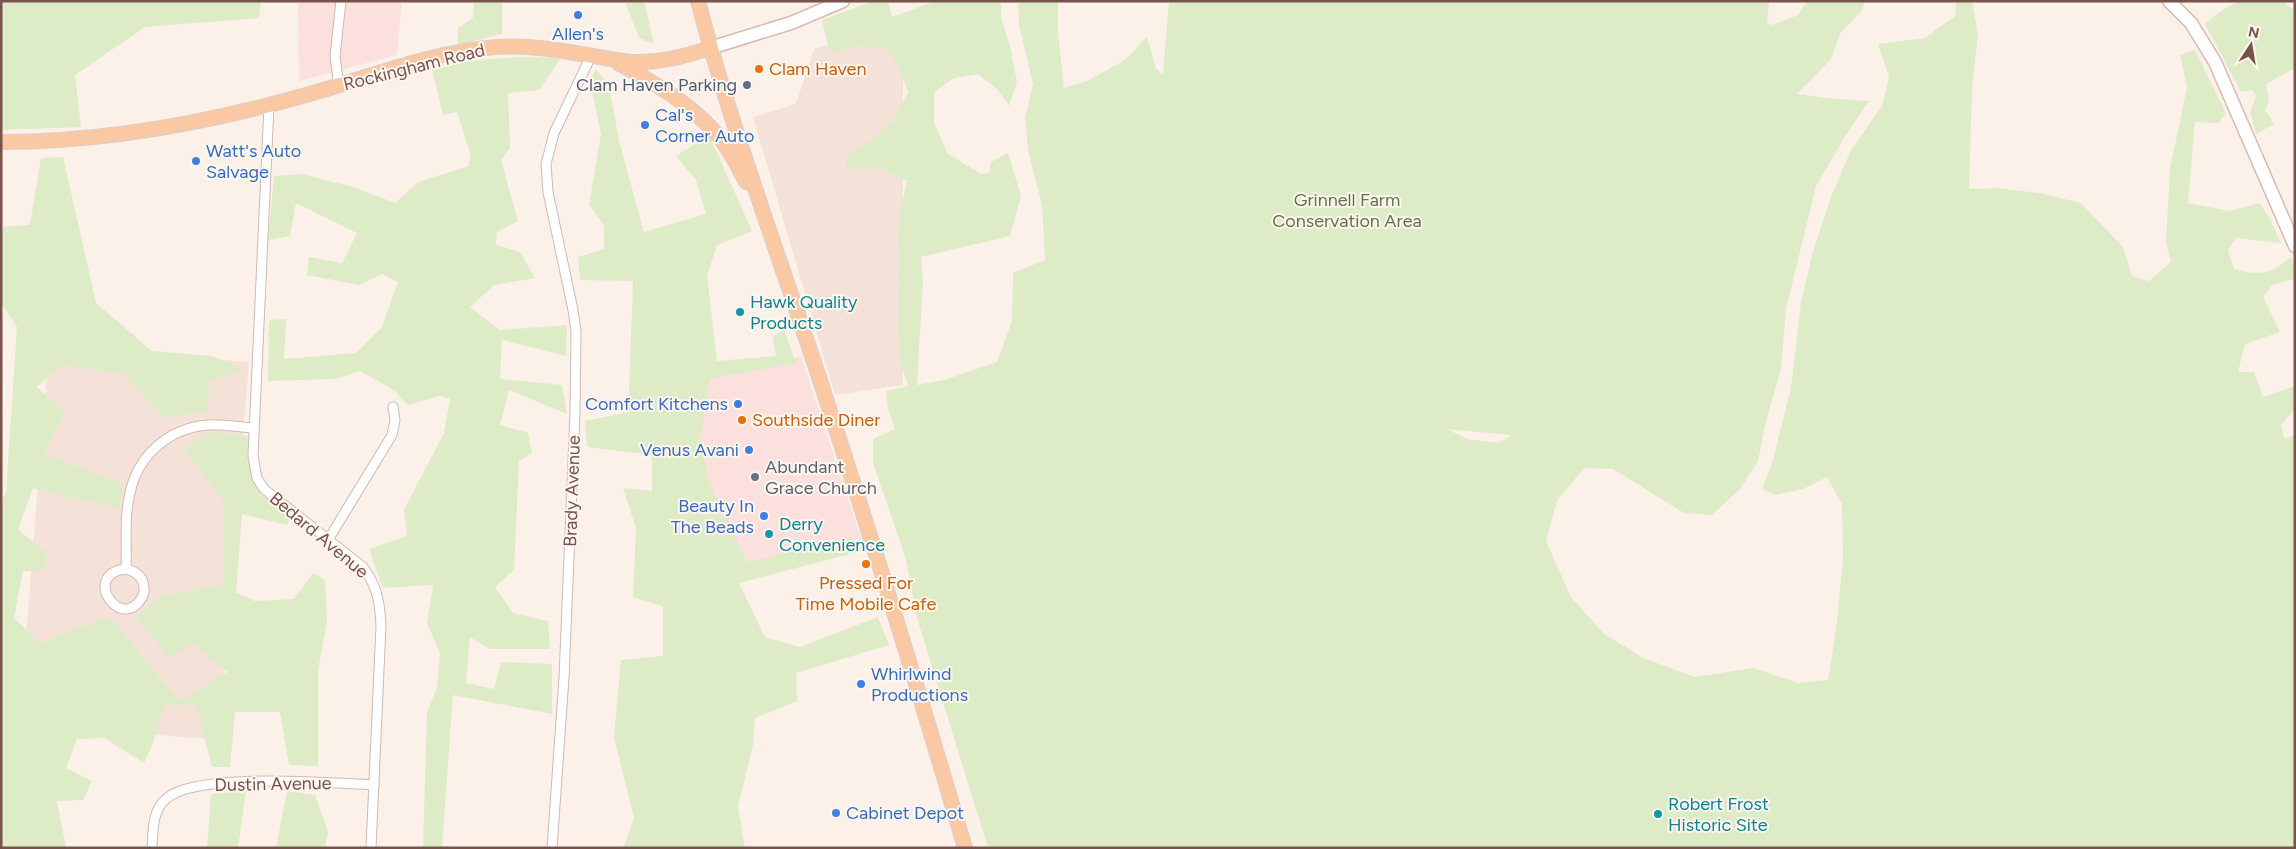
<svg xmlns="http://www.w3.org/2000/svg" width="2296" height="849" font-family="Figtree,sans-serif">
  <rect width="100%" height="100%" fill="#fcf1e9"/>
  <g fill="#f4e2d8">
    <polygon points="903,21 903,385 835,395 753,117 796,104 814,49"/>
    <polygon points="49,346 249,362 219,740 19,724"/>
  </g>
  <g fill="#fce0dd">
    <polygon points="298,1 402,1 397,55 299,81"/>
    <polygon points="801,356 864,547 700,586 661,381"/>
  </g>
  <g fill="#ddebc7" fill-rule="evenodd">
    <polygon points="1,1 261,1 259,18 145,27 75,75 81,127 1,130"/>
    <polygon points="474,1 502,1 502,34 458,45 458,28 473,18"/>
    <polygon points="625,1 644,1 654,44 639,38"/>
    <path d="M874,1H888L892,17L936,1H1001V17L1010,46L1017,82L1009,106L998,90L978,74L954,78L934,93V122L948,154L981,174L989,173L991,162L1008,153L1021,196L1010,236L921,257L923,281L917,385L944,380L997,362L1012,321L1013,273L1045,260L1042,205L1028,150L1025,117L1033,84L1019,25L1018,1H1058V33L1064,88L1087,81L1125,60L1147,37L1156,68L1163,75L1169,1H1769L1767,23L1772,25L1798,15L1807,1H1865L1862,11L1841,32L1831,59L1797,94L1825,98L1869,101L1844,138L1816,186L1786,309L1781,369L1766,421L1758,461L1740,489L1712,515L1684,513L1613,469L1584,468L1557,501L1546,541L1571,597L1603,633L1643,658L1695,677L1753,668L1798,683L1828,680L1836,630L1843,559L1842,504L1827,477L1803,489L1774,495L1762,488L1772,464L1791,388L1801,302L1814,248L1831,197L1851,150L1882,106L1889,77L1878,44L1925,38L1955,16L1956,1H1972L1978,35L1972,88L1969,189L1998,188L2039,193L2081,203L2123,247L2132,276L2149,281L2171,262L2166,243L2170,169L2187,87L2180,55L2195,50L2226,113L2218,123L2195,122L2188,203L2229,211L2260,203L2269,217L2281,243L2236,238L2228,250L2234,269C2260,276 2270,275 2291,257L2295,268V279L2272,285L2263,297L2280,332L2245,344L2238,372H2254L2263,397L2295,386V409L2281,425L2284,438L2295,435V845L2291,848H988L917,618L906,559L873,463V439L895,429L888,409L886,391L908,386L899,356L898,264L899,217L907,181L875,166L846,170V155L867,143L894,121L908,92L898,65L884,47L855,46L830,53L822,20ZM1447,429L1511,435V436L1498,443L1467,439Z"/>
    <polygon points="2238,1 2283,1 2295,11 2295,68 2266,84 2269,101 2265,110 2274,124 2256,134 2250,112 2256,96 2252,90 2241,92 2205,24 2219,12"/>
    <polygon points="522,57 561,58 539,90 508,93 510,148 501,160 518,221 497,232 496,245 520,252 535,278 494,285 470,307 500,330 567,325 566,356 502,340 500,379 562,385 567,414 509,390 500,425 528,433 532,453 519,461 514,570 495,587 513,613 548,621 550,649 489,649 470,637 466,683 494,689 501,662 552,664 552,714 453,695 442,846 457,848 423,848 427,712 437,688 440,653 427,623 433,585 383,588 369,549 407,536 404,510 444,433 450,399 439,396 408,405 394,390 360,371 336,379 268,381 269,320 286,319 284,359 356,353 382,327 398,282 382,274 359,285 307,275 309,257 342,263 357,233 296,203 290,236 268,240 274,176 301,174 353,187 395,203 418,182 469,166 470,153 457,112 443,115 432,70 475,60"/>
    <path d="M596,69L609,86L619,141L644,232L706,214L696,180L676,156L709,135L752,231L717,245L707,276L717,361L776,356L773,337L784,330L796,363L710,379L700,439L710,484L748,563L851,536L861,551L739,583L765,637L800,647L878,617L889,645L796,673L797,701L755,718L753,745L738,806L745,848H623L634,818L614,737L621,660L663,656V606L633,597L636,528L623,488L652,491V455L587,447L585,421L629,412C629,369 632,325 633,281L580,280L578,257L604,249V225L589,205L601,134L590,81Z"/>
    <polygon points="63,157 96,303 152,351 212,356 243,369 222,378 210,380 207,411 165,418 124,374 62,365 37,387 65,413 44,454 123,484 119,509 33,488 18,530 47,552 43,571 23,571 14,618 41,643 103,618 115,623 161,680 181,701 227,672 193,643 170,658 136,618 161,596 216,586 224,583 224,503 184,448 214,432 247,436 259,493 291,516 287,525 242,514 236,593 255,601 294,599 313,573 325,580 327,621 318,670 318,766 289,765 280,712 235,712 230,767 212,767 196,705 164,705 154,740 144,763 104,738 77,739 66,768 92,781 83,800 57,801 66,848 1,848 1,500 6,493 17,327 1,303 1,227 30,225 41,158"/>
    <polygon points="246,791 238,848 207,848 211,794"/>
    <polygon points="287,791 315,795 328,832 325,848 276,848"/>
  </g>
  <g fill="none" stroke-linecap="round" stroke-linejoin="round">
    <g stroke="#d1b9b1" stroke-width="11">
      <g id="street">
        <polyline points="339,86 335,56 341,1"/>
        <path d="M269,105L253,456L257,478L264,489L363,567C377,586 380,602 381,626L371,848"/>
        <polyline points="328,540 392,435 395,420 393,407"/>
        <path d="M126,569C139,572 145,580 144,593C125,638 78,574 126,569C127,544 124,516 130,493C138,455 169,428 208,425C222,424 238,427 253,428"/>
        <path d="M152,848C153,831 152,810 167,798C199,772 331,783 374,785"/>
        <polyline points="552,848 564,678 575,413 576,331 573,310 548,192 546,164 554,133 591,56"/>
      </g>
    </g>
    <g stroke="#d7bab1" stroke-width="15">
      <g id="secondary">
        <polyline points="2169,1 2191,23 2215,62 2295,246"/>
        <polyline points="710,48 791,23 843,1"/>
      </g>
    </g>
    <g stroke="#d9cfcd" stroke-width="16">
      <g id="primary">
        <path d="M698,1C731,126 776,248 817,371C869,529 918,688 965,848"/>
        <path d="M618,63C655,83 693,105 720,138C731,152 738,167 746,182"/>
        <path d="M1,142C102,142 202,124 299,97C362,80 430,52 496,47C542,44 586,56 631,62C659,63 683,57 710,48"/>
      </g>
    </g>
    <use href="#street" stroke="#fff" stroke-width="9"/>
    <use href="#secondary" stroke="#fff" stroke-width="12"/>
    <use href="#primary" stroke="#fac8a3" stroke-width="14"/>
  </g>
  <g fill="#3f7fe0" stroke="#fff6f0" stroke-width="2">
    <circle cx="578" cy="15" r="5"/>
    <circle cx="645" cy="125" r="5"/>
    <circle cx="196" cy="161" r="5"/>
    <circle cx="738" cy="404" r="5"/>
    <circle cx="749" cy="450" r="5"/>
    <circle cx="764" cy="516" r="5"/>
    <circle cx="861" cy="684" r="5"/>
    <circle cx="836" cy="813" r="5"/>
  </g>
  <g fill="#e8710a" stroke="#fff6f0" stroke-width="2">
    <circle cx="759" cy="69" r="5"/>
    <circle cx="742" cy="420" r="5"/>
    <circle cx="866" cy="564" r="5"/>
  </g>
  <circle fill="#5c6f8a" stroke="#fff6f0" stroke-width="2" cx="747" cy="85" r="5"/>
  <g fill="#0f9aa8" stroke="#fff6f0" stroke-width="2">
    <circle cx="740" cy="312" r="5"/>
    <circle cx="769" cy="534" r="5"/>
    <circle cx="1658" cy="814" r="5"/>
  </g>
  <circle fill="#6b7280" stroke="#fff6f0" stroke-width="2" cx="755" cy="477" r="5"/>
  <g text-anchor="middle" stroke-width="4" stroke-linejoin="round" paint-order="stroke">
    <g font-size="18" fill="#366cbe" stroke="#fff6f0" text-anchor="start">
      <text x="578" y="40" text-anchor="middle">Allen's</text>
      <text x="655" y="121">Cal's<tspan x="655" dy="21">Corner Auto</tspan></text>
      <text x="206" y="157">Watt's Auto<tspan x="206" dy="21">Salvage</tspan></text>
      <text x="728" y="410" text-anchor="end">Comfort Kitchens</text>
      <text x="739" y="456" text-anchor="end">Venus Avani</text>
      <text x="754" y="512" text-anchor="end">Beauty In<tspan x="754" dy="21">The Beads</tspan></text>
      <text x="871" y="680">Whirlwind<tspan x="871" dy="21">Productions</tspan></text>
      <text x="846" y="819">Cabinet Depot</text>
    </g>
    <g font-size="18" fill="#77534c" stroke="#fff6f0">
      <text transform="translate(414 67) rotate(-14)" y="6">Rockingham Road</text>
      <text transform="translate(572 491) rotate(-88)" y="6">Brady Avenue</text>
      <text transform="translate(319 535) rotate(40)" y="6">Bedard Avenue</text>
      <text transform="translate(273 784) rotate(-1)" y="6">Dustin Avenue</text>
    </g>
    <g font-size="18" fill="#c56008" stroke="#fff6f0" text-anchor="start">
      <text x="769" y="75">Clam Haven</text>
      <text x="752" y="426">Southside Diner</text>
      <text x="866" y="589" text-anchor="middle">Pressed For<tspan x="866" dy="21">Time Mobile Cafe</tspan></text>
    </g>
    <g font-size="18" fill="#4e5e75" stroke="#fff6f0" text-anchor="end">
      <text x="737" y="91">Clam Haven Parking</text>
    </g>
    <g font-size="18" fill="#5c7741" stroke="#fff6f0">
      <text x="1347" y="206">Grinnell Farm<tspan x="1347" dy="21">Conservation Area</tspan></text>
    </g>
    <g font-size="18" fill="#0d838f" stroke="#fff6f0" text-anchor="start">
      <text x="750" y="308">Hawk Quality<tspan x="750" dy="21">Products</tspan></text>
      <text x="779" y="530">Derry<tspan x="779" dy="21">Convenience</tspan></text>
      <text x="1668" y="810">Robert Frost<tspan x="1668" dy="21">Historic Site</tspan></text>
    </g>
    <g font-size="18" fill="#5b616d" stroke="#fff6f0" text-anchor="start">
      <text x="765" y="473">Abundant<tspan x="765" dy="21">Grace Church</tspan></text>
    </g>
  </g>
  <rect width="2296" height="849" fill="none" stroke="#77534c" stroke-width="5"/>
  <g transform="translate(2251 45) rotate(12)" stroke="#fff6f0" stroke-width="4" paint-order="stroke">
  <path d="M0-4L9 19L0 12L-9 19Z" fill="#77534c"/>
  <text y="-8" font-size="14" font-weight="bold" text-anchor="middle" fill="#77534c">N</text>
  </g>
</svg>
